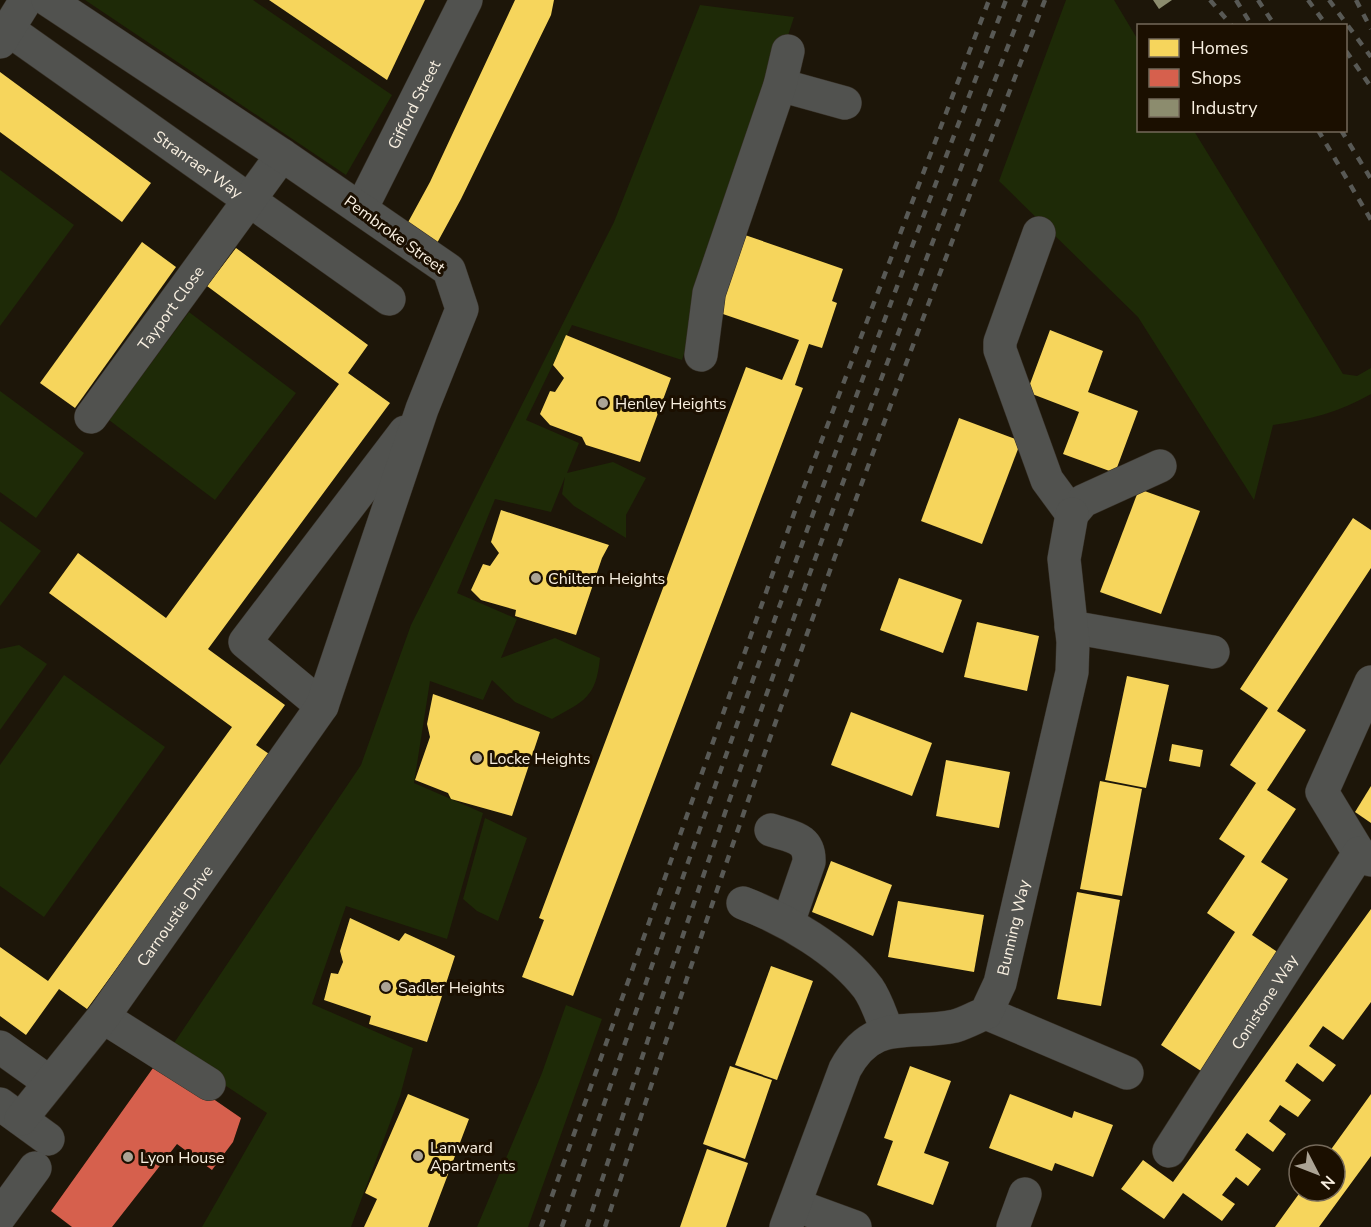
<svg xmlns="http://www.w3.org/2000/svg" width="1371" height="1227" font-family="'Nunito Sans',sans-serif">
  <rect width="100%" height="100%" fill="#1d1609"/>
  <g fill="#1e2a07">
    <polygon points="85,0 253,0 392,95 346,175"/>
    <path d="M1066,0H1114L1138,40V130L1194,131L1343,374L1357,376L1371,368V394C1340,412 1308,420 1273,425L1254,500L1138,317L999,181Z"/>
    <path d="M700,5L794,17L682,360L572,325L526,420L579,443L567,473L613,462L646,478L626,515V538L574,506L562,494L565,477L551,512L495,499L457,593L517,619L501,658L555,638L600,658C596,698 584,701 552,719L515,702L492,680L483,700L430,681L414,783L483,813L447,939L346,906L312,1004L413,1048L400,1096L351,1227H202L267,1113L170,1049L361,765L411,625L614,222Z"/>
    <polygon points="0,170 74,225 0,326"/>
    <polygon points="189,312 296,393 215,500 109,420"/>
    <polygon points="0,391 84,453 36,518 0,492"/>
    <polygon points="0,521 41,551 0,606"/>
    <polygon points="19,645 47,664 0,730 0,649"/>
    <polygon points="64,675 165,747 44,917 0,886 0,765"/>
    <polygon points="485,818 527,838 498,921 477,911 463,899"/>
    <polygon points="566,1005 602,1019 528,1227 477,1227 542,1073"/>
  </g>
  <g fill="#f6d55c">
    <polygon points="269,0 425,0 387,80"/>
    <polygon points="515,0 554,0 551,15 461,199 436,245 406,226 430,182"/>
    <polygon points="0,72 151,183 122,222 0,132"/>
    <polygon points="745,235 843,269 832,301 837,303 822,348 809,344 795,385 803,388 573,996 522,977 544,920 539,918 746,367 782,380 799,340 717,312"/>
    <polygon points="142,242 176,267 75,408 40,383"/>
    <polygon points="236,248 368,345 348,373 390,403 208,649 285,705 256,745 272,756 87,1009 59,989 26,1035 0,1016 0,947 48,981 232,727 49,593 78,553 166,618 339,384 207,286"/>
    <polygon points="1050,330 1103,351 1088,392 1138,411 1115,473 1063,454 1079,412 1027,392"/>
    <polygon points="566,335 671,378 640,462 586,445 582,437 550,425 540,414 550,391 555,392 564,378 553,365"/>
    <polygon points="959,418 1021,441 982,544 921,521"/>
    <polygon points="1139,489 1200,511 1161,614 1100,592"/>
    <polygon points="501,510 609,545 602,558 576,635 515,616 516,610 481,600 471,590 483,564 490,566 499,553 491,542"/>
    <polygon points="1353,518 1371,530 1371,568 1277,711 1306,730 1267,790 1296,809 1261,862 1288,879 1252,935 1279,953 1201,1071 1161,1045 1235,932 1207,913 1245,856 1219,839 1256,783 1230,765 1268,708 1240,689"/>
    <polygon points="899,578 962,600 943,653 880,630"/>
    <polygon points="977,622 1039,636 1027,691 964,677"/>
    <polygon points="1127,676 1169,685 1146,788 1105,780"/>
    <polygon points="433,694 540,732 512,816 451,799 448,793 415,780 430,737 427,724"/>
    <polygon points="851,712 932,743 912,796 831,765"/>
    <polygon points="1172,744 1203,750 1200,767 1169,761"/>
    <polygon points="946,760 1010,772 999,828 936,816"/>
    <polygon points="1100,781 1142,789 1122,896 1080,889"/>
    <polygon points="1371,786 1371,823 1355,812"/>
    <polygon points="831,861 892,885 873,936 812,912"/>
    <polygon points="1077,892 1120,900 1101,1006 1057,999"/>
    <polygon points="898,901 984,915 974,972 888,957"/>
    <polygon points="1371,909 1371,1002 1343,1040 1323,1026 1309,1046 1336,1065 1323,1082 1297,1063 1285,1081 1311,1100 1298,1117 1280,1105 1269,1121 1286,1134 1273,1152 1247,1133 1235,1150 1261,1169 1248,1186 1236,1177 1222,1195 1235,1204 1222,1221 1183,1193 1164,1219 1121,1189 1143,1160 1173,1182"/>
    <polygon points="350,918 399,941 405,933 455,956 427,1042 369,1024 371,1016 324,1000 331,973 338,974 343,962 340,951"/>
    <polygon points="771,966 813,981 777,1080 735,1065"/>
    <polygon points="730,1066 772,1080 745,1159 703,1144"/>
    <polygon points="910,1066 951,1081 924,1153 949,1162 933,1205 877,1185 893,1141 884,1138"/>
    <polygon points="408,1094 469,1119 428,1227 364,1227 377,1199 365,1193"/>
    <polygon points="1010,1094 1072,1118 1074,1111 1113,1125 1093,1177 1055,1163 1052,1171 989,1148"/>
    <polygon points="1371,1094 1371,1156 1319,1227 1275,1227 1301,1191 1335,1191 1335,1155 1327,1155"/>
    <polygon points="707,1149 748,1163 726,1227 680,1227"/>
  </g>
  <polygon fill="#d6604d" points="158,1061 241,1118 233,1142 212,1170 177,1144 112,1227 72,1227 51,1211"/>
  <polygon fill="#8c8c6e" points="1153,0 1172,0 1159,9"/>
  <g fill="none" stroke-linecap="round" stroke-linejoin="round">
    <g stroke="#362f25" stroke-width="34">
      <g id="minor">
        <path id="s1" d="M9,30L389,299"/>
        <polyline points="0,42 26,0"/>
        <polyline points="780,85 845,103"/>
        <path id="s2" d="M361,209L466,0"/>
        <polyline points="1039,233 1000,342 1000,350 1047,480 1072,514"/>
        <polyline points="701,355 709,293 780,85 788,51"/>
        <path id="s3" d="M91,417L282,155"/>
        <polyline points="1072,514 1083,501 1160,466"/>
        <polyline points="1071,627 1213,652"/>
        <polyline points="322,706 245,642 405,432"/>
        <path d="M771,830C791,837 810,837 809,862L788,923"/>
        <polyline points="1359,853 1322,792 1371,682"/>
        <path d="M743,903C787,920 839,950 868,988C877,1001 881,1016 887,1030"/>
        <polyline points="986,1013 1127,1073"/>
        <polyline points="103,1017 209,1084"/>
        <polyline points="0,1047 49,1082"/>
        <polyline points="0,1104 48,1139"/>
        <path id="s4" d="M21,1119L103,1017L322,706L422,409L462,309L449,270L282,155L48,0"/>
        <path id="s5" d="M1169,1151L1359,853L1371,860"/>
        <polyline points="795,1205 855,1227"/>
        <polyline points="0,1216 35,1168"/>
        <path id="s6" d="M786,1227L845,1069C873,1017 908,1036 955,1026C966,1023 976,1017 986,1013L1000,983L1072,672L1073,642L1064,559L1072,514"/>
        <polyline points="1013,1227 1025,1194"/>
      </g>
    </g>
    <use href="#minor" stroke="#51524f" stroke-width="33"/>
    <g stroke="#585955" stroke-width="4.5" stroke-dasharray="8 8" stroke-linecap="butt">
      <polyline points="1210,0 1232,26"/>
      <polyline points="1236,0 1252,26"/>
      <polyline points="1258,0 1275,26"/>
      <polyline points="1308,0 1327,26"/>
      <polyline points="1329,0 1371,57"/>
      <polyline points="1356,0 1371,29"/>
      <polyline points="1346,51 1371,87"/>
      <polyline points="1318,130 1371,220"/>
      <polyline points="1341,130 1371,179"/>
      <polyline points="541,1227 796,508 989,0"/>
      <path d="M562,1227C702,815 849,406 1006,0"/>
      <path d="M587,1227C719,813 868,404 1026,0"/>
      <path d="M605,1227C738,813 887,405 1045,0"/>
    </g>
  </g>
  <g fill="#aca495" stroke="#1b0f00" stroke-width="2">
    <circle cx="603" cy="403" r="6"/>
    <circle cx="536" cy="578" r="6"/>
    <circle cx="477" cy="758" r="6"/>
    <circle cx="386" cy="987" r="6"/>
    <circle cx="418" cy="1156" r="6"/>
    <circle cx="128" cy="1157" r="6"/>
  </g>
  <g text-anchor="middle" stroke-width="6" stroke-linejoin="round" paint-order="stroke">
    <g font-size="16" fill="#f9f0e1" stroke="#1b0f00">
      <text dy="6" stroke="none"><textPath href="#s2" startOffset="117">Gifford Street</textPath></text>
      <text dy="6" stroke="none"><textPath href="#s1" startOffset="232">Stranraer Way</textPath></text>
      <text transform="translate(395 234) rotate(36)" y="6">Pembroke Street</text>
      <text dy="6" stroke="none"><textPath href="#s3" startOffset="135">Tayport Close</textPath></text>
      <text dy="6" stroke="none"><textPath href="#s4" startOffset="255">Carnoustie Drive</textPath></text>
      <text dy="6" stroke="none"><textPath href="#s6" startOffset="418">Bunning Way</textPath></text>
      <text dy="6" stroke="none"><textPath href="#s5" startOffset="177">Conistone Way</textPath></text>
    </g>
    <g font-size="16" fill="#f9f0e1" stroke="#1b0f00" text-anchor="start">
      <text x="615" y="409">Henley Heights</text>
      <text x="548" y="584">Chiltern Heights</text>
      <text x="489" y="764">Locke Heights</text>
      <text x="398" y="993">Sadler Heights</text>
      <text x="430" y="1153">Lanward<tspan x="430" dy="18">Apartments</tspan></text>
      <text x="140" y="1163">Lyon House</text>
    </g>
  </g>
  <rect x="1137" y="24" width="210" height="108" fill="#1b0f00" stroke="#74695a" stroke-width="1.5"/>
  <rect x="1149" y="39" width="30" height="18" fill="#f6d55c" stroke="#74695a" stroke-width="1.5"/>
  <text x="1191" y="54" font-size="18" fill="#f9f0e1">Homes</text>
  <rect x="1149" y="69" width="30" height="18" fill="#d6604d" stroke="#74695a" stroke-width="1.5"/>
  <text x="1191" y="84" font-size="18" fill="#f9f0e1">Shops</text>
  <rect x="1149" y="99" width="30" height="18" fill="#8c8c6e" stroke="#74695a" stroke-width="1.5"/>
  <text x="1191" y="114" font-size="18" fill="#f9f0e1">Industry</text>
  <g transform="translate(1317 1173) rotate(132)"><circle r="28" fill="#1b0f00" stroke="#74695a" stroke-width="1.5"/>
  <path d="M0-4.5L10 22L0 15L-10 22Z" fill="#aca495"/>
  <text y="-9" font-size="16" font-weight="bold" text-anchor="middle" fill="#f9f0e1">N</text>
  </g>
</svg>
